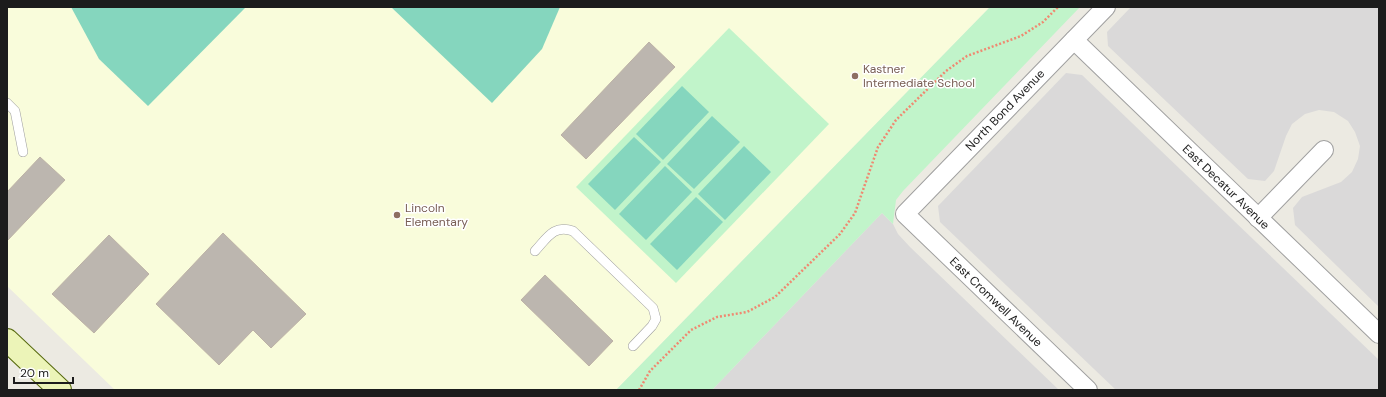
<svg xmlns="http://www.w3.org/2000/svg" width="1386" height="397" font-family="'DM Sans',sans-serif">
  <rect width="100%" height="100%" fill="#eceae2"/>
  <g fill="#dad9d9">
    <polygon points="1131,7 1379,7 1379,307 1295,225 1293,208 1302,197 1341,182 1352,172 1358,159 1360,146 1355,132 1348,121 1334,112 1319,110 1305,114 1292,124 1286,136 1274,171 1265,181 1248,179 1108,46 1107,32"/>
    <polygon points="1066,73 1082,75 1379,360 1379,390 1116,390 940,222 938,206"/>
    <polygon points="882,213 893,224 898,234 910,247 1059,390 712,390"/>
  </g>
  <polygon fill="#f9fcdb" points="7,7 990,7 616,390 115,390 7,286"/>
  <g fill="#c1f4ca">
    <polygon points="990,7 1080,7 903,191 896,200 893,224 882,213 712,390 616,390"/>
    <polygon points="729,28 829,124 676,283 576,187"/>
  </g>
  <g fill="#85d6be">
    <polygon points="71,7 246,7 148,106 99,59"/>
    <polygon points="391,7 560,7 542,49 492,103"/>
    <polygon points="682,86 709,112 663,160 636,134"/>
    <polygon points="712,116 740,142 694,189 667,164"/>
    <polygon points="634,137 661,162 615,210 588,184"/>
    <polygon points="744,146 771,172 725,220 698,194"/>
    <polygon points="665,166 692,192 646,240 619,214"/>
    <polygon points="696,197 723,222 677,270 650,244"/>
  </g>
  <g fill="#bcb6af" stroke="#bdb2a6">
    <polygon points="649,42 675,67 586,159 561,135"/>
    <polygon points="40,157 65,180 7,241 7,192"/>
    <polygon points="223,233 306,314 271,348 253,330 219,365 156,304"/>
    <polygon points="109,235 149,274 94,333 52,294"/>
    <polygon points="545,275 613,341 589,366 521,300"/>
  </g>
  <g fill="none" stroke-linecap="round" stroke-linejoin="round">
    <g stroke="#a0a0a0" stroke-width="10">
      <g id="service">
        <polyline points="7,103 15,111 23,152"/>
        <path d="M535,251C547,238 554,224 573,231L653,308L656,319L652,326L633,346"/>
      </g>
    </g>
    <g stroke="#a0a0a0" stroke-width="20">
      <g id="minor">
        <polyline points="1074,40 1379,334"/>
        <polyline points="1258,218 1324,150"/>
        <polyline points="1088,390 905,214 1106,7"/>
      </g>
    </g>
    <g stroke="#56690d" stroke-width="24">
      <polyline id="secondary" points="7,340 60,390"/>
    </g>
    <polyline stroke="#ef8971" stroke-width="2.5" stroke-dasharray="2 2" stroke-linecap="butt" points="639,390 650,371 691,330 717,317 747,312 775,297 840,234 855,213 878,147 896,120 946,71 967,56 1021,36 1043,22 1058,7"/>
    <use href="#service" stroke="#fff" stroke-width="9"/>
    <use href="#minor" stroke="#fff" stroke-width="18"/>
    <use href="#secondary" stroke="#ecf4b8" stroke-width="22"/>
  </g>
  <g fill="#8d6e63" stroke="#fff" stroke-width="1.5">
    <circle cx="855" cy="76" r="4"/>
    <circle cx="397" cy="215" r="4"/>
  </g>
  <g text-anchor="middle" stroke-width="3" stroke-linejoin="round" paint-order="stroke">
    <g font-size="12" fill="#785e54" stroke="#fff" text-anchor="start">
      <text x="863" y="73">Kastner<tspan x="863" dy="14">Intermediate School</tspan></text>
      <text x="405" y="212">Lincoln<tspan x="405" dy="14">Elementary</tspan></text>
    </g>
    <g font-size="12" fill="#1c1c1c" stroke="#fff">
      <text transform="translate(1005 110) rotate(-46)" y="4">North Bond Avenue</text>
      <text transform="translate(1226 187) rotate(44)" y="4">East Decatur Avenue</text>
      <text transform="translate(996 302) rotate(44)" y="4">East Cromwell Avenue</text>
    </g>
  </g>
  <rect width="1386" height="397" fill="none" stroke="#1c1c1c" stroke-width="16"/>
  <path d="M14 377v6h59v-6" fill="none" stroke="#1c1c1c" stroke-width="2"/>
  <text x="20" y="377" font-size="12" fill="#1c1c1c" stroke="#ffffff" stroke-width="3" paint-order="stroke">20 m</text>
</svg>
